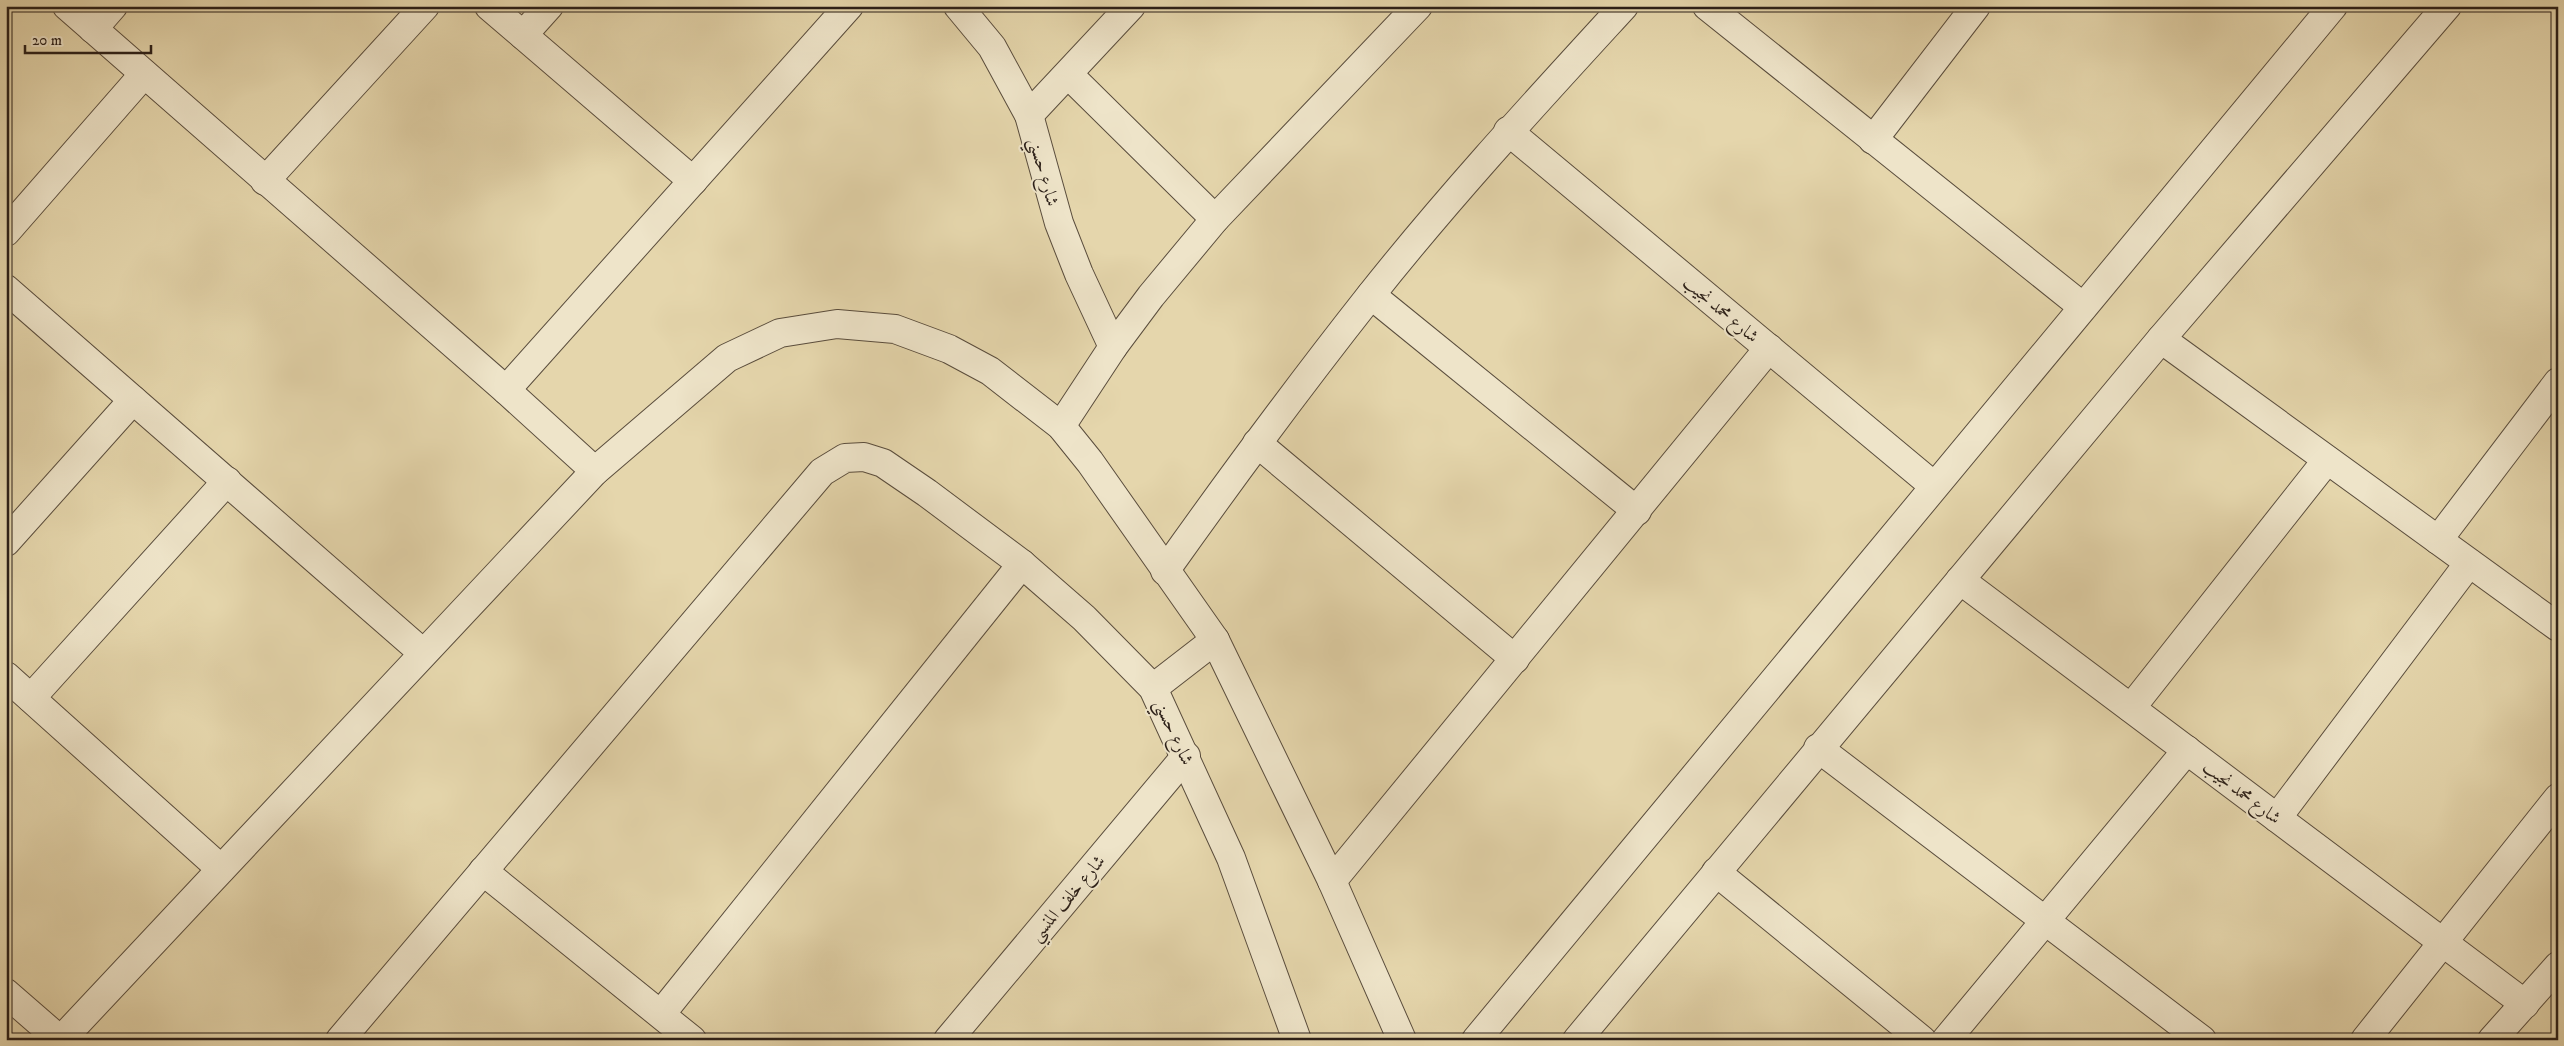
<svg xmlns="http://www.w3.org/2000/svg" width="2564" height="1046" font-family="'IM FELL DW Pica',Amiri,serif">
  <rect width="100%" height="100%" fill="#e5d6ac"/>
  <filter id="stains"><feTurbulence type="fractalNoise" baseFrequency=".004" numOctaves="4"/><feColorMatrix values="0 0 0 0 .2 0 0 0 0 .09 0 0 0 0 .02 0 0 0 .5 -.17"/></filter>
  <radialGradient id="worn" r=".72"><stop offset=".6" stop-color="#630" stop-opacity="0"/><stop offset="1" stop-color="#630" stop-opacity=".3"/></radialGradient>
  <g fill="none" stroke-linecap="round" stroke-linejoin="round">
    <g stroke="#5a4d3d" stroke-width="30">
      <g id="minor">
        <polyline points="67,6 506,390 595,471"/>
        <polyline points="489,6 693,181"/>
        <polyline points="958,6 992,47 1029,115 1059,223 1079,274 1113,347"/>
        <polyline points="1707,6 2083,307"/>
        <polyline points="93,29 113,6"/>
        <polyline points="523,35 549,6"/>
        <polyline points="1069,75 1215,219"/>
        <polyline points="1029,115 1131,6"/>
        <polyline points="1508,131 1934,486"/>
        <polyline points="1873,140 1976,6"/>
        <polyline points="265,181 425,6"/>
        <polyline points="6,232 144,74"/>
        <polyline points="6,289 423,653"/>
        <polyline points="1371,295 1637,511"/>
        <polyline points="2161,339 2558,627"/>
        <polyline points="506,390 849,6"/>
        <polyline points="1061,426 1113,347 1151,296 1215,219 1418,6"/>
        <polyline points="1257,443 1515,659"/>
        <polyline points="2438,540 2558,382"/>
        <polyline points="6,542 133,400"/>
        <path d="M1165,571C1231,478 1299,386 1370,296C1450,195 1537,101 1624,6"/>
        <polyline points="1960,580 2525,1004"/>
        <polyline points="6,676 221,869"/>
        <polyline points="1153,688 1215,640"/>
        <polyline points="31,698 227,481"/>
        <polyline points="2131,708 2327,460"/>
        <polyline points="1818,748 2202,1040"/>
        <polyline points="2277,818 2469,563"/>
        <polyline points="483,871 692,1040"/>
        <polyline points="1716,872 1922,1040"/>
        <polyline points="1332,881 1769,348"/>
        <polyline points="6,993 60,1040"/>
        <polyline points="661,1014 1022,564"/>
        <polyline points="61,1040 595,471 727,358 780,333 837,324 895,329 949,349 990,371 1061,426 1090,462 1215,640 1332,881 1402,1040"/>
        <polyline points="340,1040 822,472 845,458 864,457 883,463 927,493 1022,564 1084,618 1153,688 1231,858 1297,1040"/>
        <polyline points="948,1040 1186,756"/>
        <polyline points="1476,1040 2333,6"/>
        <polyline points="1577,1040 2161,339 2447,6"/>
        <polyline points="1946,1040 2187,750"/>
        <polyline points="2365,1040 2558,798"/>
        <polyline points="2492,1040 2558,966"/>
      </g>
    </g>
    <use href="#minor" stroke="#eee4c9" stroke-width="28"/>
  </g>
  <g text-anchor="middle" stroke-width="4" stroke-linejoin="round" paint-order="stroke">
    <g font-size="18" fill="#2b1f18" stroke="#eee4c9">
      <text transform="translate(1044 172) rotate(74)" y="6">شارع حسني</text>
      <text transform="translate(1721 309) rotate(40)" y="6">شارع محمد نجيب</text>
      <text transform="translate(1174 732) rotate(65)" y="6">شارع حسني</text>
      <text transform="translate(2242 792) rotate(37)" y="6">شارع محمد نجيب</text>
      <text transform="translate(1067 898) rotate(-50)" y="6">شارع خلف المنسي</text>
    </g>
  </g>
  <rect width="2564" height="1046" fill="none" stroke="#e5d6ac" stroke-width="25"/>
  <rect x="8" y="8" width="2549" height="1031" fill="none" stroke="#2b1f18" stroke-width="2.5"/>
  <rect x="12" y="12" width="2539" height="1021" fill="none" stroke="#2b1f18"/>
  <path d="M25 45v8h126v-8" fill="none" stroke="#2b1f18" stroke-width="2.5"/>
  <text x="32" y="45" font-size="15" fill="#2b1f18" stroke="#eee4c9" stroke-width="4" paint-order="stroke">20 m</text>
  <rect width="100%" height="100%" filter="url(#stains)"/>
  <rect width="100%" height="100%" fill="url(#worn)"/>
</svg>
